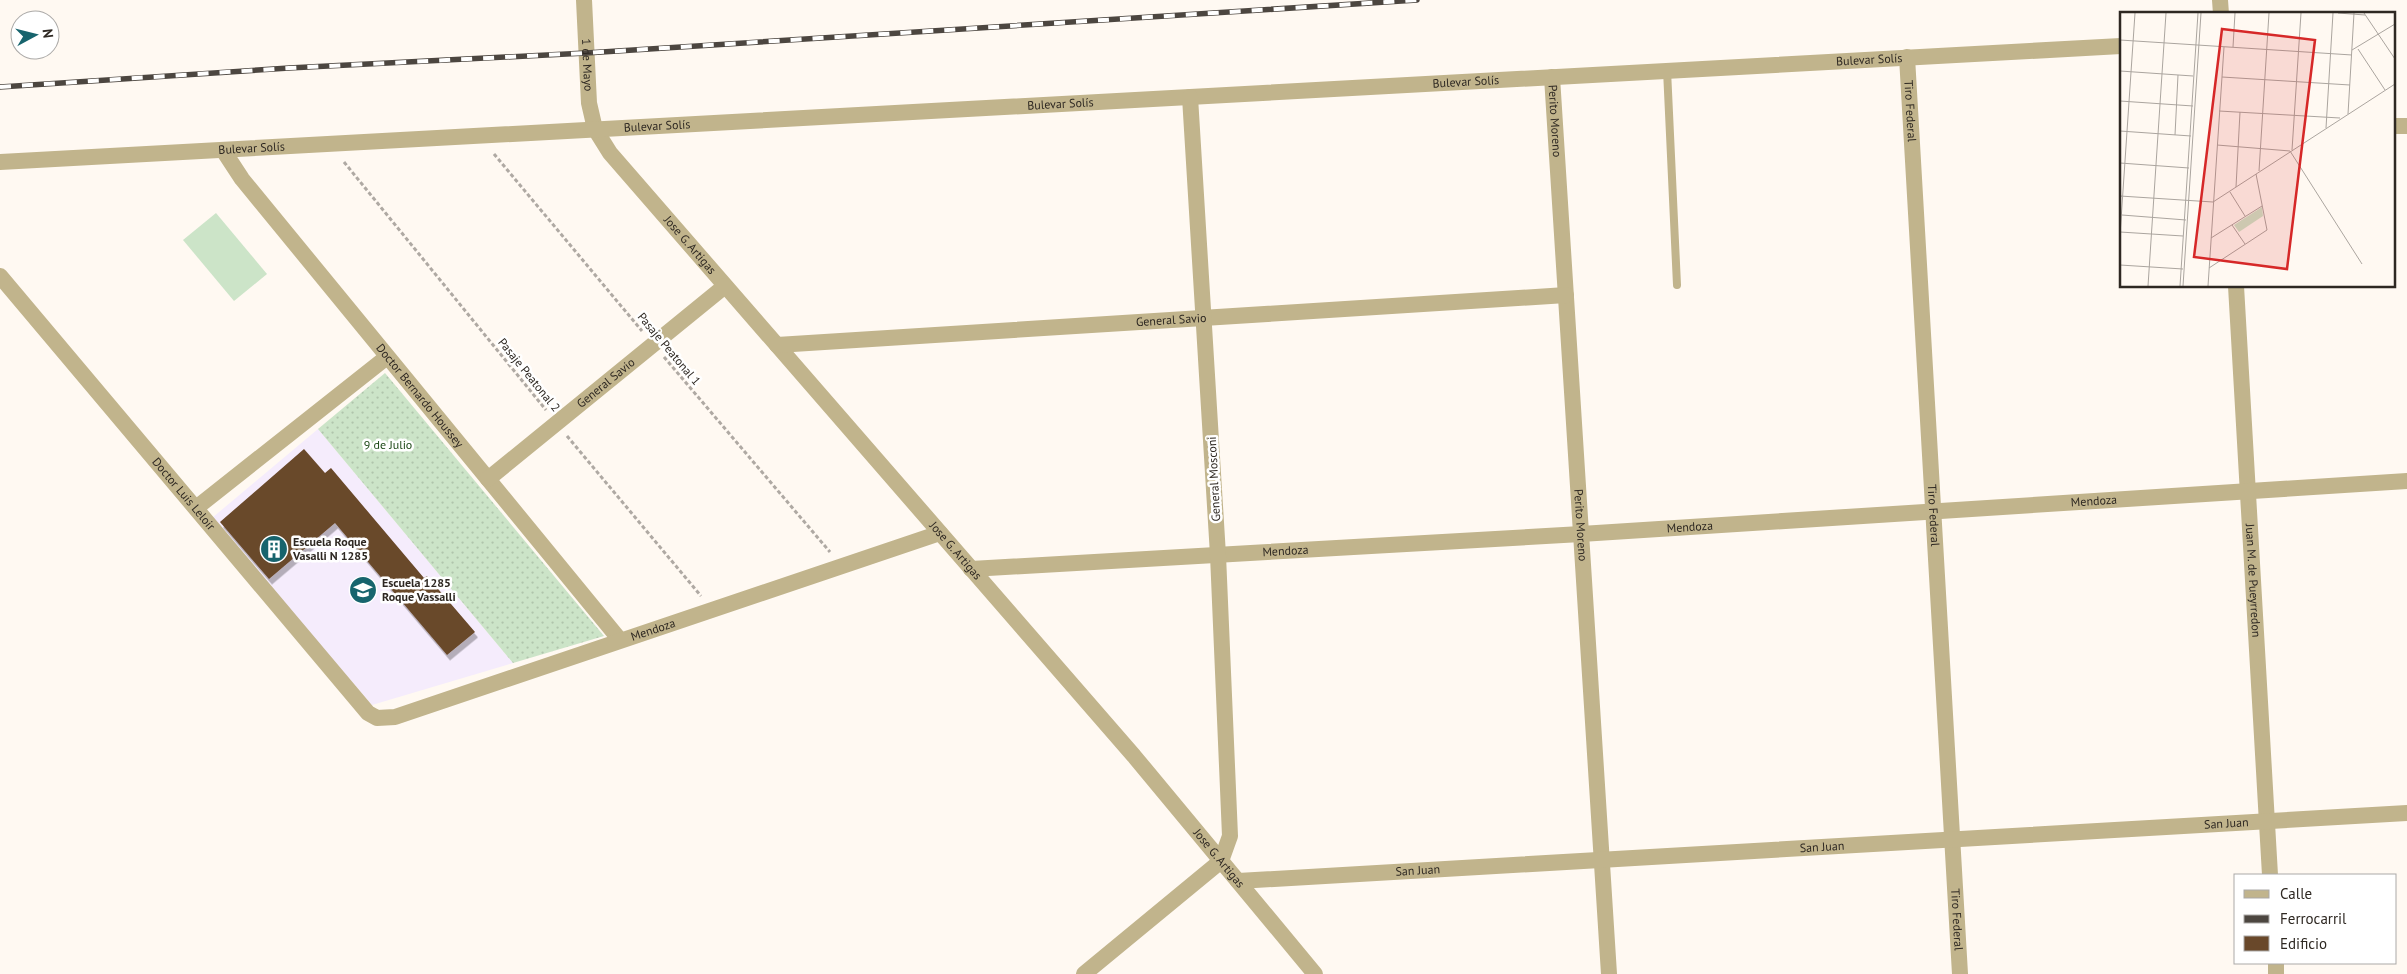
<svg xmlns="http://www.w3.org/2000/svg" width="2407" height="974" font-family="'PT Sans',sans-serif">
  <defs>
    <pattern id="grass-dots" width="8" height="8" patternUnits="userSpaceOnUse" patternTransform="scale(1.25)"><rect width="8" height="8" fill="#cce4c8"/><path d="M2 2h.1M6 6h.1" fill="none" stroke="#b0c4ac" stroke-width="1.8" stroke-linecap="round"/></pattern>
    <filter id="shadow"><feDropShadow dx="3" dy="5.5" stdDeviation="0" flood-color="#0004"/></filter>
  </defs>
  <rect width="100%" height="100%" fill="#fff9f2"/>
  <polygon fill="#f5ecfc" points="318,429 513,663 372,705 212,518"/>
  <polygon fill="url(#grass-dots)" points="385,373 604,636 513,663 318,429"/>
  <polygon fill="#cce4c8" points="216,213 267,274 234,301 183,240"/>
  <polygon fill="#69482a" filter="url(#shadow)" points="304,449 325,473 331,468 424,578 427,576 475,632 447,655 335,523 269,579 220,522"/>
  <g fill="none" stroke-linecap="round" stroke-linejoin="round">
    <g stroke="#afa9a3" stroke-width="3" stroke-dasharray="4 2.5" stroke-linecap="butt">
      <polyline points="494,154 642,331"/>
      <polyline points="344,162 546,410"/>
      <polyline points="664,357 830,552"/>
      <polyline points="567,436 701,596"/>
    </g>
    <polyline stroke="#c1b48c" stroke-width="8" points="1667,70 1677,285"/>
    <g stroke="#c1b48c" stroke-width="16">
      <path id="s1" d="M584,0L589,103L595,129L610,153L1134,756L1315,974"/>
      <polyline points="2220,0 2221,14"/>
      <path id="s2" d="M1907,57L1960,974"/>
      <path id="s3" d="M1552,77L1609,974"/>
      <polyline points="2393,126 2407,126"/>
      <path id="s4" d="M223,150L242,179L620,640"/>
      <path id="s5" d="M0,162L2121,46"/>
      <path id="s6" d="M0,276L368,713L377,718L395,717L940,533"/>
      <path id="s7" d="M2236,286L2270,875"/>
      <path id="s8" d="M777,345L1566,295"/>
      <path id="s9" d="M488,479L725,286"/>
      <polyline points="196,508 387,357"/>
      <path id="s10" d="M971,569L1581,534L2407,481"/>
      <path id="s11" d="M1238,881L2407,813"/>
      <polyline points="2276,963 2276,974"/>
      <polyline points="1084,974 1221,861 1230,836 1218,555 1190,97"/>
    </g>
    <g stroke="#4c4640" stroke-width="5.5">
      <polyline id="rail" points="0,87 289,68 586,53 1417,0"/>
    </g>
    <use href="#rail" stroke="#fff" stroke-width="4" stroke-dasharray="11" stroke-linecap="butt"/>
  </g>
  <defs>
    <g id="building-disc" transform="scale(1.4375)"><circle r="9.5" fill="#17646d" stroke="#fff"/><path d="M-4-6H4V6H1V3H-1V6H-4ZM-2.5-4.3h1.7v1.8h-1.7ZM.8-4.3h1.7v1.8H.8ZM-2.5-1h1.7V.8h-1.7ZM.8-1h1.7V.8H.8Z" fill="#fff"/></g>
    <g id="school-disc" transform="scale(1.4375)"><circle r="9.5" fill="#17646d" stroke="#fff"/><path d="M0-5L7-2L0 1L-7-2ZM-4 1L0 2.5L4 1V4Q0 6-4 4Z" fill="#fff"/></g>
  </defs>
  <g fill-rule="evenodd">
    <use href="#building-disc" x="274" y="549"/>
    <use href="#school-disc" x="363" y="590"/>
  </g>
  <g text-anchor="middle" stroke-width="5" stroke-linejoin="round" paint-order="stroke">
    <g font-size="12" fill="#2e2822" stroke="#fff">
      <text dy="4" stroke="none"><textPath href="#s5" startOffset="1872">Bulevar Solís</textPath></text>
      <text dy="4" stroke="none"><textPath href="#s1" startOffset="65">1 de Mayo</textPath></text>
      <text dy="4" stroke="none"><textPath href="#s5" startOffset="1468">Bulevar Solís</textPath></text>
      <text dy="4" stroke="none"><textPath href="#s5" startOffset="1062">Bulevar Solís</textPath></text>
      <text dy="4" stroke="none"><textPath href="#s2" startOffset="54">Tiro Federal</textPath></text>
      <text dy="4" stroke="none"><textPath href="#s3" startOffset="44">Perito Moreno</textPath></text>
      <text dy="4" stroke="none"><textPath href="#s5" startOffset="658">Bulevar Solís</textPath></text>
      <text dy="4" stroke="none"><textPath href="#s5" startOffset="252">Bulevar Solís</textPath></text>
      <text dy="4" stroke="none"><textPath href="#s1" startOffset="280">Jose G. Artigas</textPath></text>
      <text dy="4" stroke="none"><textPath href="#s8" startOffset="395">General Savio</textPath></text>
      <text transform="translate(669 349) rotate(50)" y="4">Pasaje Peatonal 1</text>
      <text transform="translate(529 375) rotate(51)" y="4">Pasaje Peatonal 2</text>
      <text dy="4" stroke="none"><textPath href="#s9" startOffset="152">General Savio</textPath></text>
      <text dy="4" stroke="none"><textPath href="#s4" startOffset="315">Doctor Bernardo Houssey</textPath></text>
      <text transform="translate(1214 479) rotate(-93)" y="4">General Mosconi</text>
      <text dy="4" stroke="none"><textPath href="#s6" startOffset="285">Doctor Luis Leloir</textPath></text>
      <text dy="4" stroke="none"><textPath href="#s10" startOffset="1125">Mendoza</textPath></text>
      <text dy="4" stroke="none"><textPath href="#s2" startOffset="459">Tiro Federal</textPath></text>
      <text dy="4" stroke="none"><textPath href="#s3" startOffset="449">Perito Moreno</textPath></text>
      <text dy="4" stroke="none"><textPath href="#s10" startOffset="720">Mendoza</textPath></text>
      <text dy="4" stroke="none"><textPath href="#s1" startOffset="685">Jose G. Artigas</textPath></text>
      <text dy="4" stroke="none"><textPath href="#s10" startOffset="315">Mendoza</textPath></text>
      <text dy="4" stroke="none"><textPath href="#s7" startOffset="295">Juan M. de Pueyrredon</textPath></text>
      <text dy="4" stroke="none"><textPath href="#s6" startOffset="872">Mendoza</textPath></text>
      <text dy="4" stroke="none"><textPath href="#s11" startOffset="990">San Juan</textPath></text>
      <text dy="4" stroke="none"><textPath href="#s11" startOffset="585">San Juan</textPath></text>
      <text dy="4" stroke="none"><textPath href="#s1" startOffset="1090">Jose G. Artigas</textPath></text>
      <text dy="4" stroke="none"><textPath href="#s11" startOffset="180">San Juan</textPath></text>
      <text dy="4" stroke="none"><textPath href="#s2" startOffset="864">Tiro Federal</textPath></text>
    </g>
    <g font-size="12" fill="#1b4715" stroke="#fff">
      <text x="388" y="449">9 de Julio</text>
    </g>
    <g font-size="12" font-weight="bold" fill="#2e2822" stroke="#fff" text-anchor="start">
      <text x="293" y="546">Escuela Roque<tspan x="293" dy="14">Vasalli N 1285</tspan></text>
      <text x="382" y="587">Escuela 1285<tspan x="382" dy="14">Roque Vassalli</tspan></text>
    </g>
  </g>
  <g transform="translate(2120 12)">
    <rect width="275" height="275" fill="#fff9f2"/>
    <path d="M142,195L143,204L119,220L114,213Z" fill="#cce4c8"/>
    <path fill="none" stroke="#aba59f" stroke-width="1" d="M218,1L245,3M244,1L275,47M0,28L232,43M113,35L115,1M238,37L265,78M232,38L275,12M0,59L73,64M102,65L230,73M0,89L73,94M99,99L220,106M228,102L234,1M206,116L213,1M0,119L71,124M55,123L58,63M97,133L170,139L242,252M172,138L181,1M0,151L69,156M139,159L149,1M116,175L120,100M110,180L125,204M0,184L93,190L275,72M2,203L66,208M112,213L125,232M0,220L63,224M0,223L15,1M91,226L142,194M0,253L63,257M89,256L147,218L136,162M28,274L46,1M60,274L78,1M63,274L81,1M88,274L104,35"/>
    <path fill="#d62828" fill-opacity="0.15" stroke="#d62828" stroke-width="2.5" d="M102,17L195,28L167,257L74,245Z"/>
    <rect width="275" height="275" fill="none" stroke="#2e2822" stroke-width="2.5"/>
  </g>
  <rect x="2234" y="874" width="162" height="90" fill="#ffffff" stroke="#aba9a7"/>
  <rect x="2244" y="890" width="25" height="8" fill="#c1b48c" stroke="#aba9a7"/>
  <text x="2280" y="899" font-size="15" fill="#2e2822">Calle</text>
  <rect x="2244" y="915" width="25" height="8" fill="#4c4640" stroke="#aba9a7"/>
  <text x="2280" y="924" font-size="15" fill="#2e2822">Ferrocarril</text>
  <rect x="2244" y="936" width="25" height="15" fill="#69482a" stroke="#aba9a7"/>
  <text x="2280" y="949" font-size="15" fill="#2e2822">Edificio</text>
  <g transform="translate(35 35) rotate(83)"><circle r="24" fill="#ffffff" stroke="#aba9a7"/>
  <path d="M0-4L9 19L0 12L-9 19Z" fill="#17646d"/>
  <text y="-8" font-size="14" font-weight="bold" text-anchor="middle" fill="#2e2822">N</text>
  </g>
</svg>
